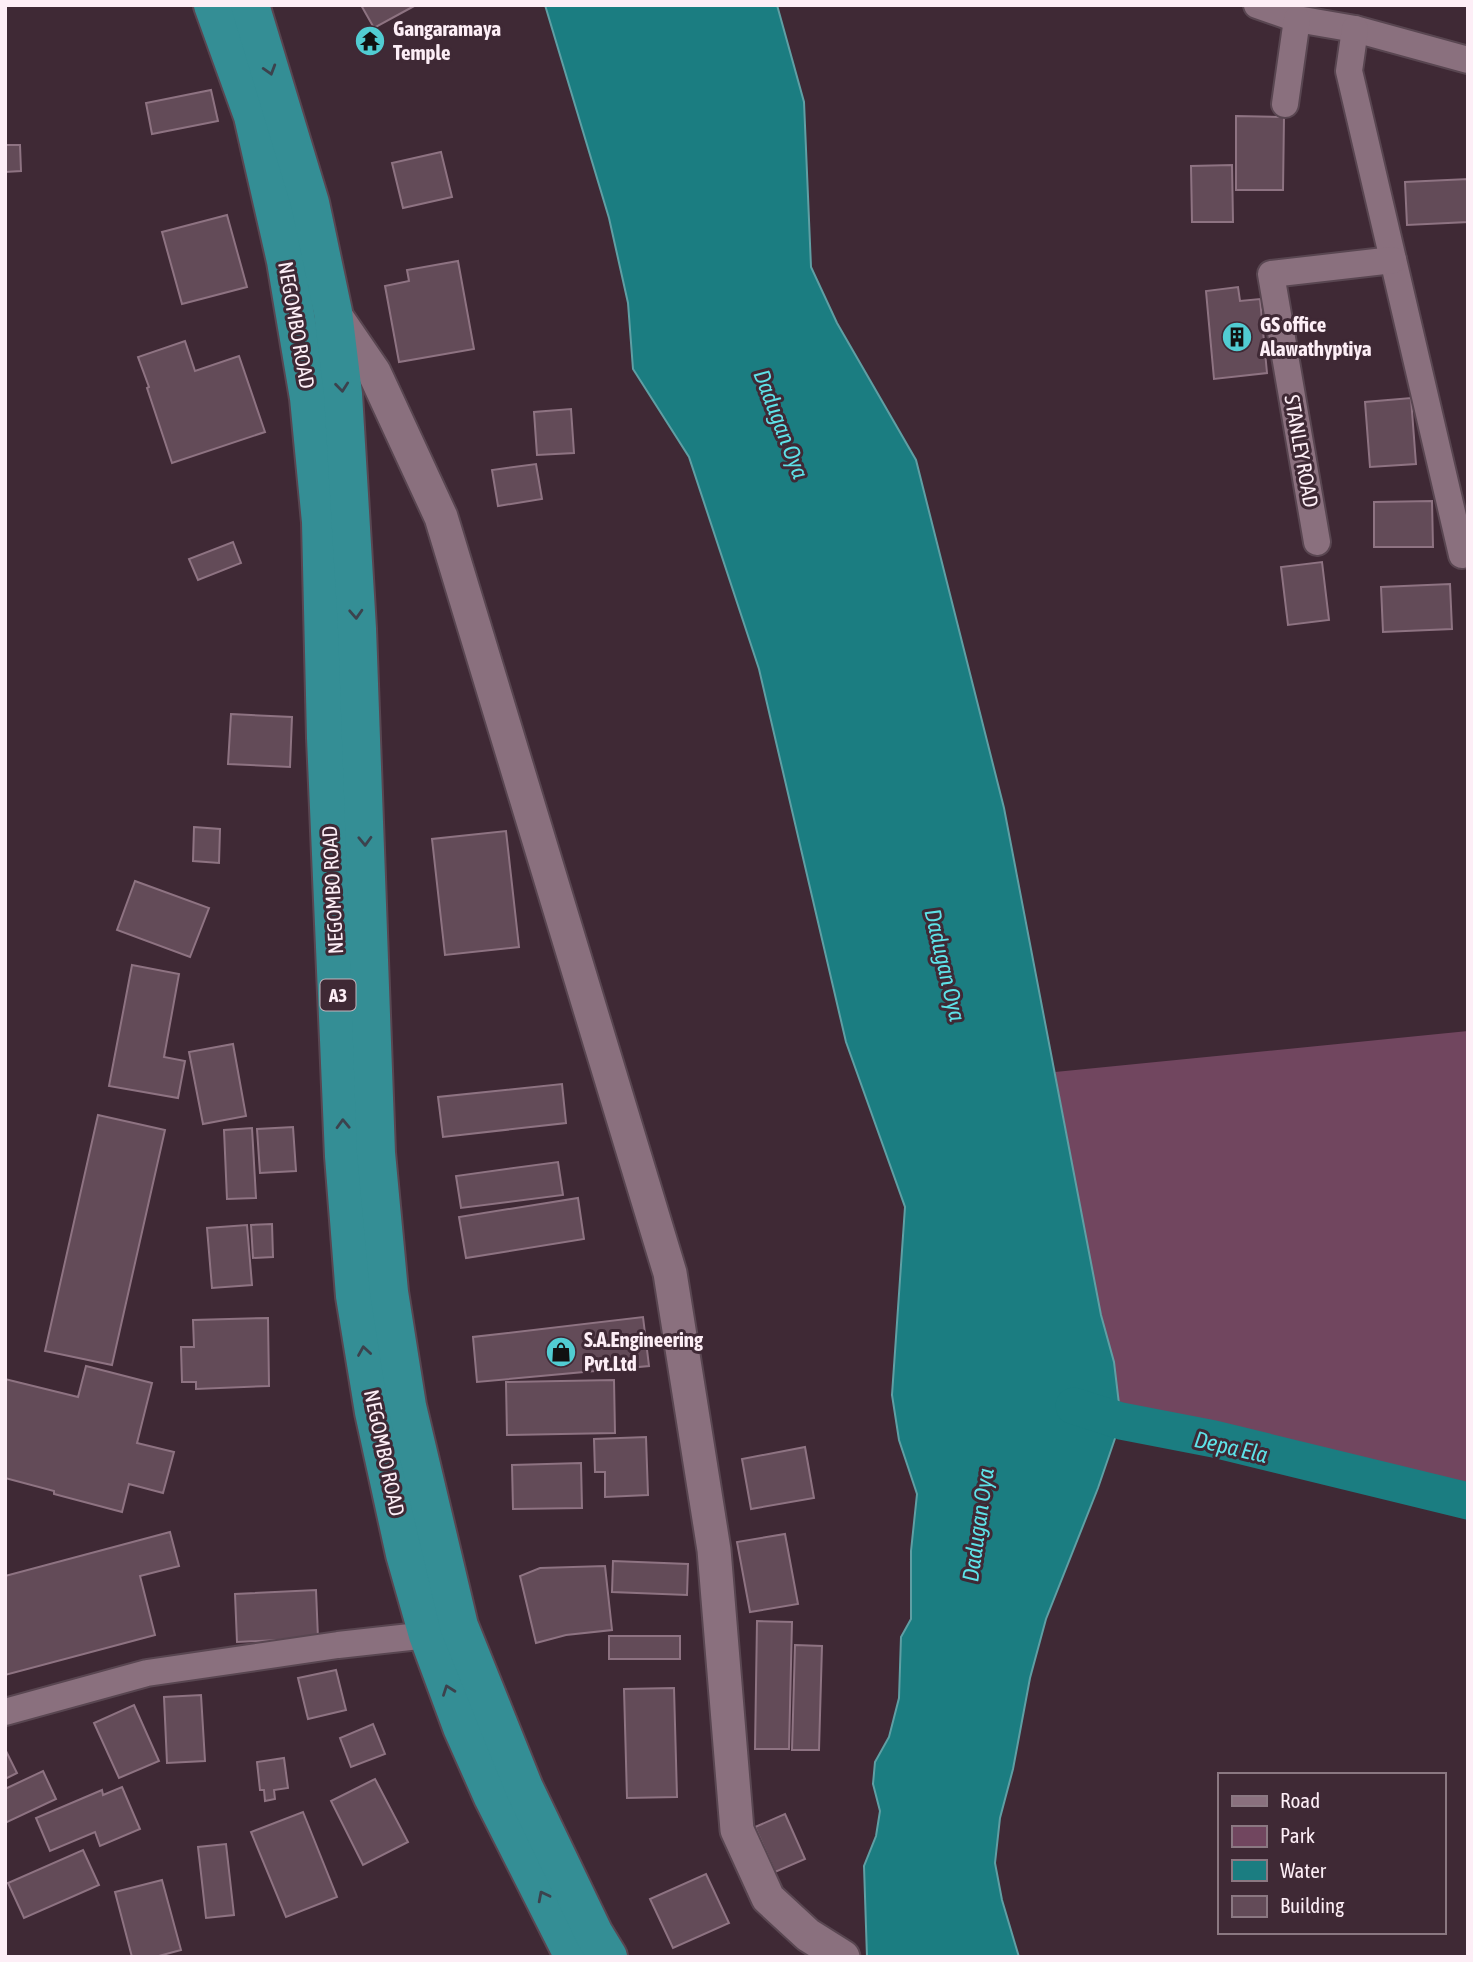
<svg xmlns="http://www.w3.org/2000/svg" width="1473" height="1962" font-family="'Asap Condensed',sans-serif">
  <rect width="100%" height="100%" fill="#3f2935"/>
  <polygon fill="#71465f" points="1468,1031 1468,1489 1121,1421 1055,1072"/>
  <polygon fill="#1b7d81" stroke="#5f9fa4" stroke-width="2" points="545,5 777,5 804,102 811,267 837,323 916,460 1004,808 1101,1315 1114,1362 1121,1421 1098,1488 1046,1619 1030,1678 1013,1769 1000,1818 995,1863 1002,1900 1019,1957 867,1957 864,1866 876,1836 880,1811 873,1784 875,1762 889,1737 899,1698 901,1637 911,1619 911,1551 917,1494 899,1440 892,1395 905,1207 846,1042 759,669 689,457 633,369 628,303 609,218"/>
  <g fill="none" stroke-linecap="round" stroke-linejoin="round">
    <polyline stroke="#1b7d81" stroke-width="37" points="1074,1406 1121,1421 1214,1439 1468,1501"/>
  </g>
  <g fill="#634b58" stroke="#8e7382" stroke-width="2">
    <polygon points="361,5 416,5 374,28"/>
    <polygon points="211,90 218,121 152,134 146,103"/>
    <polygon points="1236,116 1284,117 1283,190 1236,190"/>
    <polygon points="5,145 20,145 21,171 5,172"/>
    <polygon points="441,152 452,197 403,208 392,163"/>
    <polygon points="1232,165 1233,222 1192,222 1191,166"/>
    <polygon points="1468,179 1468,222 1407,225 1405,182"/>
    <polygon points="227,215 247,287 182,304 162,232"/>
    <polygon points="458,261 474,349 399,362 385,286 409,281 407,270"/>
    <polygon points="1238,287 1240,301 1260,299 1267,373 1214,379 1206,291"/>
    <polygon points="185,341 195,371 239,356 265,432 172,463 147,388 149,387 138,357"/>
    <polygon points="1411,398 1416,464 1370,467 1365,402"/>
    <polygon points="571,409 574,453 537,455 534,412"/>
    <polygon points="536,464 542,499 498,506 492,470"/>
    <polygon points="1432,501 1433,547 1374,547 1374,502"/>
    <polygon points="233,542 241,563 198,580 189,559"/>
    <polygon points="1322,562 1329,620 1288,625 1281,567"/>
    <polygon points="1450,584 1452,629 1383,632 1381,587"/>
    <polygon points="231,714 292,717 290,767 228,764"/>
    <polygon points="194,827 220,829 219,863 193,861"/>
    <polygon points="506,831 519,947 445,955 432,839"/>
    <polygon points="135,881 209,908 190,957 117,930"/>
    <polygon points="132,965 179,974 164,1057 185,1061 178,1098 109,1086"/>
    <polygon points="233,1044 246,1116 203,1124 189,1052"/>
    <polygon points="562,1084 566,1123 443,1137 438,1097"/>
    <polygon points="98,1115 165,1130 112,1365 45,1351"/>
    <polygon points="293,1127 296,1171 260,1173 257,1129"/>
    <polygon points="252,1128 256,1198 227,1199 224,1130"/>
    <polygon points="558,1162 563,1195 461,1208 456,1176"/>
    <polygon points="578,1198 584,1239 466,1258 459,1217"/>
    <polygon points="272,1224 273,1257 253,1258 251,1225"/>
    <polygon points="247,1225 252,1285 212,1288 207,1228"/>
    <polygon points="643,1317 649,1366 477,1382 473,1337"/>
    <polygon points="268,1318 269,1386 196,1389 196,1382 182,1382 181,1347 194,1347 193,1320"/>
    <polygon points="86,1366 152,1383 137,1443 174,1452 163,1493 129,1484 122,1512 54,1494 54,1491 5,1478 5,1379 78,1397"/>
    <polygon points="614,1380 615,1433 507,1435 506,1382"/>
    <polygon points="646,1437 648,1495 605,1497 605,1472 595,1472 594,1439"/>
    <polygon points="805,1447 814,1498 751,1509 742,1459"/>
    <polygon points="581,1463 582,1508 513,1509 512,1465"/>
    <polygon points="170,1532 179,1566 140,1576 155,1635 5,1675 5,1576"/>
    <polygon points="785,1534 798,1604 750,1612 737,1542"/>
    <polygon points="613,1561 688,1564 687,1595 612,1592"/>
    <polygon points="605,1566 612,1630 566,1635 536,1643 520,1576 540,1568"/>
    <polygon points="316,1590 318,1638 237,1642 235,1594"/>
    <polygon points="757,1621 792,1622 789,1749 755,1749"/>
    <rect x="609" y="1636" width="71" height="23"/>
    <polygon points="795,1645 822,1646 819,1750 792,1750"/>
    <polygon points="336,1670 346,1710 308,1719 298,1678"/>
    <polygon points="674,1688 677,1797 627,1798 624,1689"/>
    <polygon points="201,1695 205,1761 167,1763 164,1697"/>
    <polygon points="134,1705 159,1761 119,1778 94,1723"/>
    <polygon points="373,1724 385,1754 351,1767 340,1738"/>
    <polygon points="5,1749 17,1773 5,1779"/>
    <polygon points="284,1758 288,1788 274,1790 275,1799 265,1801 264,1790 260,1790 257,1762"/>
    <polygon points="43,1771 56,1799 5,1823 5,1789"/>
    <polygon points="375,1779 408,1842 363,1865 331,1801"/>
    <polygon points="122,1787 140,1829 100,1846 95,1832 50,1851 36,1818 102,1790 103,1795"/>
    <polygon points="303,1812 337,1897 286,1917 251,1832"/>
    <polygon points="785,1814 805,1859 775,1872 755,1827"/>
    <polygon points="226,1844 234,1915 206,1918 198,1847"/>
    <polygon points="83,1850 99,1885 24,1918 8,1883"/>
    <polygon points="706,1874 729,1923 673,1948 650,1899"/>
    <polygon points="162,1880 181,1950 155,1957 132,1957 115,1892"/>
  </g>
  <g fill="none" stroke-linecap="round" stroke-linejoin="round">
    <g stroke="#594651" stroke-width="30">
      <g id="minor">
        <polyline points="1257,5 1297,19 1355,29 1468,60"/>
        <polyline points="1355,29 1349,71 1462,555"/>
        <polyline points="1285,104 1297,19"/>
        <polyline points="1317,542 1271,274 1393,260"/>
        <polyline points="5,1712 147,1673 338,1645 428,1635"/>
      </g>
    </g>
    <g stroke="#594651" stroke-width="37">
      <polyline id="tertiary" points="333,312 374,372 441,517 670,1273 714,1550 737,1830 768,1898 808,1935 843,1957"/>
    </g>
    <g stroke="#594651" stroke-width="42">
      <g id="trunk">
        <polyline points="213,5 253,116 286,261 309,398 321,522 326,738 344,1156 355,1296 374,1412 405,1554 428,1635 462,1727 493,1797 574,1957"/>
        <polyline points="250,5 310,203 333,312 343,394 357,629 376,1153 389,1292 407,1406 459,1626 524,1788 594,1934 608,1957"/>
      </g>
    </g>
    <use href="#minor" stroke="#8a707e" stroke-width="26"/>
    <use href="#tertiary" stroke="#8a707e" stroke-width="33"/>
    <use href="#trunk" stroke="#348e95" stroke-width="38"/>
  </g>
  <defs><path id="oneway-chevron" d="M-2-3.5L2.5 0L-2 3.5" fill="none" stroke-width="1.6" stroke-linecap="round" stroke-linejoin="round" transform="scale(1.75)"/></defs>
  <g stroke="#3c424d">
    <use href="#oneway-chevron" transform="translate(270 70) rotate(73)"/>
    <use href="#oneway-chevron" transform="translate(342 387) rotate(84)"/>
    <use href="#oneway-chevron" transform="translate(356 614) rotate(87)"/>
    <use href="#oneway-chevron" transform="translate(365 841) rotate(88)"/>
    <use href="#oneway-chevron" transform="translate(343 1124) rotate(-92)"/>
    <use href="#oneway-chevron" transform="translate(364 1351) rotate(-99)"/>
    <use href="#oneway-chevron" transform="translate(448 1690) rotate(-110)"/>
    <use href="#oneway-chevron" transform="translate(543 1896) rotate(-117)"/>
  </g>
  <defs>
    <g id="temple-disc" transform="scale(1.575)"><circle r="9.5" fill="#51ccd2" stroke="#3f2935"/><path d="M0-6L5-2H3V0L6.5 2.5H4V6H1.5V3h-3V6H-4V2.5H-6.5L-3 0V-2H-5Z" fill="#111"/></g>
    <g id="building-disc" transform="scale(1.575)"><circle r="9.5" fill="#51ccd2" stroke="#3f2935"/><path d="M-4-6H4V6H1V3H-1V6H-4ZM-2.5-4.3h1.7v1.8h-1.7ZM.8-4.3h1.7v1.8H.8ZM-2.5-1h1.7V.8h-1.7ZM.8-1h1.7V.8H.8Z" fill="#111"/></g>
    <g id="shop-disc" transform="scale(1.575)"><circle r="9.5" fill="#51ccd2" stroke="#3f2935"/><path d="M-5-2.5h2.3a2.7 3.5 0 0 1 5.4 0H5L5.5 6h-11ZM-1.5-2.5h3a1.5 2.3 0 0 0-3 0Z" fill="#111"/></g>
  </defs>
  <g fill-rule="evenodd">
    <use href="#temple-disc" x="370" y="41"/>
    <use href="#building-disc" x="1237" y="337"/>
    <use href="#shop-disc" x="561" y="1352"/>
  </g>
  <g text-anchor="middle" stroke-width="6" stroke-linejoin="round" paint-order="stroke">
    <rect fill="#3f2935" stroke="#c4b3bc" stroke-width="2" x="320.5" y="979.5" width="35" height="31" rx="5"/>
    <g font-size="19" font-weight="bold" fill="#fdeef6">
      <text x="338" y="1002">A3</text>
    </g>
    <g font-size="21" font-weight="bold" fill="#fdeef6" stroke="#3f2935" text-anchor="start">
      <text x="393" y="36">Gangaramaya<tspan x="393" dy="24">Temple</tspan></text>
      <text x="1260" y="332">GS office<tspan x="1260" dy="24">Alawathyptiya</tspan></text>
      <text x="584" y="1347">S.A.Engineering<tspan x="584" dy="24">Pvt.Ltd</tspan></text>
    </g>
    <g font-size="21" fill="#fdeef6" stroke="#3f2935">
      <text transform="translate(296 325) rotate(80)" y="7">NEGOMBO ROAD</text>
      <text transform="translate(1301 451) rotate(80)" y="7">STANLEY ROAD</text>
      <text transform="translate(333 890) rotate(-93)" y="7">NEGOMBO ROAD</text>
      <text transform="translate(384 1453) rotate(78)" y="7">NEGOMBO ROAD</text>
    </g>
    <g font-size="23" font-style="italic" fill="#5ee2e8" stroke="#3f2935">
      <text transform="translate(781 424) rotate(69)" y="8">Dadugan Oya</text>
      <text transform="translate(945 965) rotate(77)" y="8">Dadugan Oya</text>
      <text transform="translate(1231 1447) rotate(13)" y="8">Depa Ela</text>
      <text transform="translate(978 1525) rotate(-82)" y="8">Dadugan Oya</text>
    </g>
  </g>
  <rect width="1473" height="1962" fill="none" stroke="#fdeef6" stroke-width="14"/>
  <rect x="1218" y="1773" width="228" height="161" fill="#3f2935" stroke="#8b7882" stroke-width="2"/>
  <rect x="1232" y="1796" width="35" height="10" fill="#8a707e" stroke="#8b7882" stroke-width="2"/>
  <text x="1280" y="1808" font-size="21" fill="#fdeef6">Road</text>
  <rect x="1232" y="1826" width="35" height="21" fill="#71465f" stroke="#8b7882" stroke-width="2"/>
  <text x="1280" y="1843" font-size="21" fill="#fdeef6">Park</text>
  <rect x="1232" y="1860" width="35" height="21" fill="#1b7d81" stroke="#8b7882" stroke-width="2"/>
  <text x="1280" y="1878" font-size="21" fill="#fdeef6">Water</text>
  <rect x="1232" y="1896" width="35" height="21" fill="#634b58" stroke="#8b7882" stroke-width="2"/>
  <text x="1280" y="1913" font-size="21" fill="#fdeef6">Building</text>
</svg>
